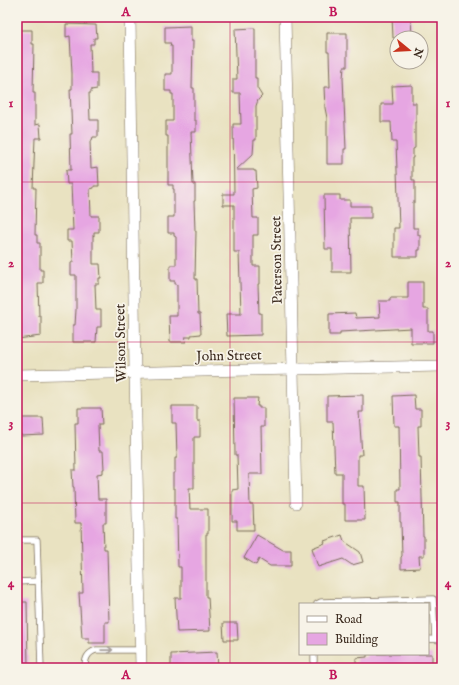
<svg xmlns="http://www.w3.org/2000/svg" width="459" height="685" font-family="'IM FELL English',serif">
  <rect width="100%" height="100%" fill="#f7f3e8"/>
  <filter id="ink" filterUnits="userSpaceOnUse"><feTurbulence type="fractalNoise" baseFrequency=".025" numOctaves="2"/><feDisplacementMap in="SourceGraphic" scale="8" xChannelSelector="R" yChannelSelector="G"/><feConvolveMatrix kernelMatrix="1 2 1 2 8 2 1 2 1" color-interpolation-filters="sRGB"/></filter>
  <filter id="wash" filterUnits="userSpaceOnUse"><feTurbulence type="fractalNoise" baseFrequency=".012" numOctaves="4" result="noise"/><feDisplacementMap in="SourceGraphic" scale="16" xChannelSelector="R" yChannelSelector="G"/><feGaussianBlur stdDeviation="0.9" result="paint"/><feColorMatrix in="noise" values="0 0 0 0 0 0 0 0 0 0 0 0 0 0 0 0 0 1.4 0 .05"/><feComposite in="paint" operator="in"/></filter>
  <g filter="url(#wash)">
    <rect width="100%" height="100%" fill="#e9e2c1"/>
    <g id="blocks">
      <g fill="#e6a6e2">
        <polygon points="392,17 411,17 412,38 393,38"/>
        <polygon points="66,24 96,25 97,38 94,38 94,44 90,44 91,73 97,73 97,89 91,90 91,93 89,93 90,120 98,120 98,137 93,137 92,140 90,141 91,168 98,167 99,186 94,186 94,188 90,189 91,216 99,216 99,232 94,232 94,236 93,235 93,264 100,264 101,278 99,278 99,284 95,284 96,310 101,310 101,327 97,327 96,342 73,342 73,325 75,325 76,310 76,275 71,275 71,263 73,262 72,241 67,241 67,230 73,230 71,184 67,184 66,170 71,170 70,134 72,134 70,89 72,89 72,73 70,36 66,37"/>
        <polygon points="191,26 191,41 193,41 192,88 194,88 194,120 196,120 196,132 191,132 193,184 195,184 195,201 194,201 195,231 196,231 195,279 197,279 198,314 200,314 201,334 191,335 191,337 185,337 186,342 170,342 169,316 177,316 177,284 175,284 175,281 170,281 170,265 176,265 176,237 174,236 174,233 168,233 168,217 174,217 174,189 173,189 173,185 168,185 168,136 166,136 166,121 173,121 173,94 171,94 171,91 165,91 165,74 172,74 172,46 170,46 171,43 165,43 165,27"/>
        <polygon points="255,28 255,78 257,78 257,88 262,96 258,100 256,106 256,140 254,140 253,154 236,170 254,170 254,171 256,171 257,188 252,189 253,218 258,218 258,235 253,235 253,266 260,266 260,284 258,284 259,313 261,313 261,335 227,336 226,314 241,314 239,252 234,252 234,205 223,205 223,194 234,194 233,124 241,124 240,93 233,93 233,79 237,79 235,29"/>
        <polygon points="17,30 32,30 32,44 34,44 33,93 35,93 35,125 40,124 41,138 35,138 33,188 36,188 35,235 37,235 37,243 40,243 40,270 43,270 43,283 38,283 39,316 41,316 41,336 17,339 17,318 19,318 17,288"/>
        <polygon points="327,33 347,33 347,67 344,67 343,78 346,149 344,149 344,164 327,164 327,118 325,108 324,87 330,87 329,52 327,52"/>
        <polygon points="412,85 412,103 416,103 416,122 415,122 415,148 413,149 413,158 412,158 412,180 415,180 415,202 413,202 413,228 418,228 418,235 420,235 420,250 418,250 418,257 394,257 394,228 399,228 396,142 392,142 391,122 381,122 381,104 393,104 392,86"/>
        <polygon points="324,195 340,195 340,200 350,200 350,206 371,206 371,218 350,218 351,272 332,272 332,249 325,249"/>
        <polygon points="408,282 423,282 423,309 428,309 428,331 433,331 433,343 411,343 411,328 340,332 340,335 329,335 329,314 355,313 356,318 380,317 379,301 390,301 390,298 408,298"/>
        <polygon points="363,395 363,412 359,412 362,455 358,455 358,486 364,486 365,520 345,520 345,504 342,504 342,473 335,473 333,422 327,422 327,396"/>
        <polygon points="414,395 415,409 421,409 421,426 418,426 419,457 421,457 423,536 424,536 424,556 419,556 420,568 401,569 401,557 402,556 401,522 400,522 400,502 397,502 397,489 400,489 399,426 394,426 393,396"/>
        <polygon points="234,398 258,398 257,406 259,406 259,408 264,408 264,427 261,427 262,474 249,474 250,505 253,505 254,530 237,530 237,521 232,521 232,490 238,489 237,455 235,455"/>
        <polygon points="172,406 197,406 197,421 200,421 200,437 194,437 194,488 189,488 190,509 208,509 208,534 206,534 206,597 208,597 210,631 177,632 175,598 181,598 181,567 178,567 177,519 175,519 175,489 173,489 173,473 175,473 175,458 177,458 176,423 172,423"/>
        <polygon points="78,408 101,408 102,425 98,425 99,451 103,451 104,469 103,469 103,473 97,474 98,499 106,499 106,523 103,523 104,549 107,549 109,622 105,622 105,643 89,643 89,638 82,638 79,593 83,593 81,523 75,523 74,487 73,487 72,470 76,470 75,423 78,423"/>
        <polygon points="17,418 43,418 44,435 21,436 21,434 17,434"/>
        <polygon points="257,535 283,550 291,550 291,566 270,566 259,559 256,565 244,558"/>
        <polygon points="342,535 344,541 360,552 363,562 352,565 343,559 318,567 312,548 325,543 324,541"/>
        <polygon points="17,602 27,602 28,668 17,668"/>
        <polygon points="223,623 237,623 238,640 224,640"/>
        <polygon points="217,652 218,668 171,668 171,654"/>
        <polygon points="367,654 432,654 432,668 356,668 356,658 367,657"/>
      </g>
    </g>
  </g>
  <g filter="url(#ink)">
    <use href="#blocks" fill-opacity="0" stroke="#786a57" stroke-width="1"/>
    <g fill="none" stroke-linecap="round" stroke-linejoin="round">
      <g stroke="#786a57" stroke-width="7">
        <g id="service">
          <polyline points="17,540 37,540 41,668"/>
          <polyline points="17,582 38,581"/>
          <polyline points="317,604 321,602 433,599 435,639"/>
          <polyline points="428,639 442,640"/>
          <polyline points="314,654 314,661"/>
          <path d="M85,668C85,659 87,653 96,650H141"/>
        </g>
      </g>
      <g stroke="#786a57" stroke-width="12">
        <g id="minor">
          <polyline points="130,17 135,372 141,668"/>
          <polyline points="285,17 296,503"/>
          <polyline points="17,375 442,366"/>
        </g>
      </g>
      <use href="#service" stroke="#fff" stroke-width="5.5"/>
      <use href="#minor" stroke="#fff" stroke-width="11"/>
    </g>
    <defs><path id="oneway-shaft" d="M-6 0H5M1.5-3L5.5 0L1.5 3" fill="none" stroke-width="1.6" stroke-linecap="round" stroke-linejoin="round"/></defs>
    <use stroke="#a79f9a" href="#oneway-shaft" transform="translate(107 650) rotate(-1)"/>
  </g>
  <path fill="none" stroke="#c2185b" stroke-width="1" stroke-opacity="0.55" d="M230,17V668M17,182H442M17,342H442M17,503H442"/>
  <g text-anchor="middle" stroke-width="3.5" stroke-linejoin="round" paint-order="stroke">
    <g font-size="14" fill="#3b2a1e" stroke="#f7f3e8">
      <text transform="translate(276 260) rotate(-91)" y="5">Paterson Street</text>
      <text transform="translate(120 343) rotate(-91)" y="5">Wilson Street</text>
      <text transform="translate(229 355) rotate(-1)" y="5">John Street</text>
    </g>
  </g>
  <rect width="459" height="685" fill="none" stroke="#f7f3e8" stroke-width="44"/>
  <rect x="299" y="603" width="130" height="52" fill="#f7f3e8" stroke="#aca397"/>
  <rect x="307" y="616" width="20" height="6" fill="#ffffff" stroke="#aca397"/>
  <text x="335" y="623" font-size="12" fill="#3b2a1e">Road</text>
  <rect x="307" y="633" width="20" height="12" fill="#e6a6e2" stroke="#aca397"/>
  <text x="335" y="643" font-size="12" fill="#3b2a1e">Building</text>
  <g transform="translate(409 50) rotate(108)"><circle r="19" fill="#f7f3e8" stroke="#aca397"/>
  <path d="M0-3L7 15L0 10L-7 15Z" fill="#c8321e"/>
  <text y="-6" font-size="11" font-weight="bold" text-anchor="middle" fill="#3b2a1e">N</text>
  </g>
  <rect x="22" y="22" width="415" height="641" fill="none" stroke="#c2185b" stroke-width="1.5"/>
  <g font-size="13" text-anchor="middle" font-weight="bold" fill="#c2185b">
    <text x="126" y="16">A</text>
    <text x="333" y="16">B</text>
    <text x="11" y="107">1</text>
    <text x="448" y="107">1</text>
    <text x="11" y="267">2</text>
    <text x="448" y="267">2</text>
    <text x="11" y="427">3</text>
    <text x="448" y="427">3</text>
    <text x="11" y="587">4</text>
    <text x="448" y="587">4</text>
    <text x="126" y="679">A</text>
    <text x="333" y="679">B</text>
  </g>
</svg>
